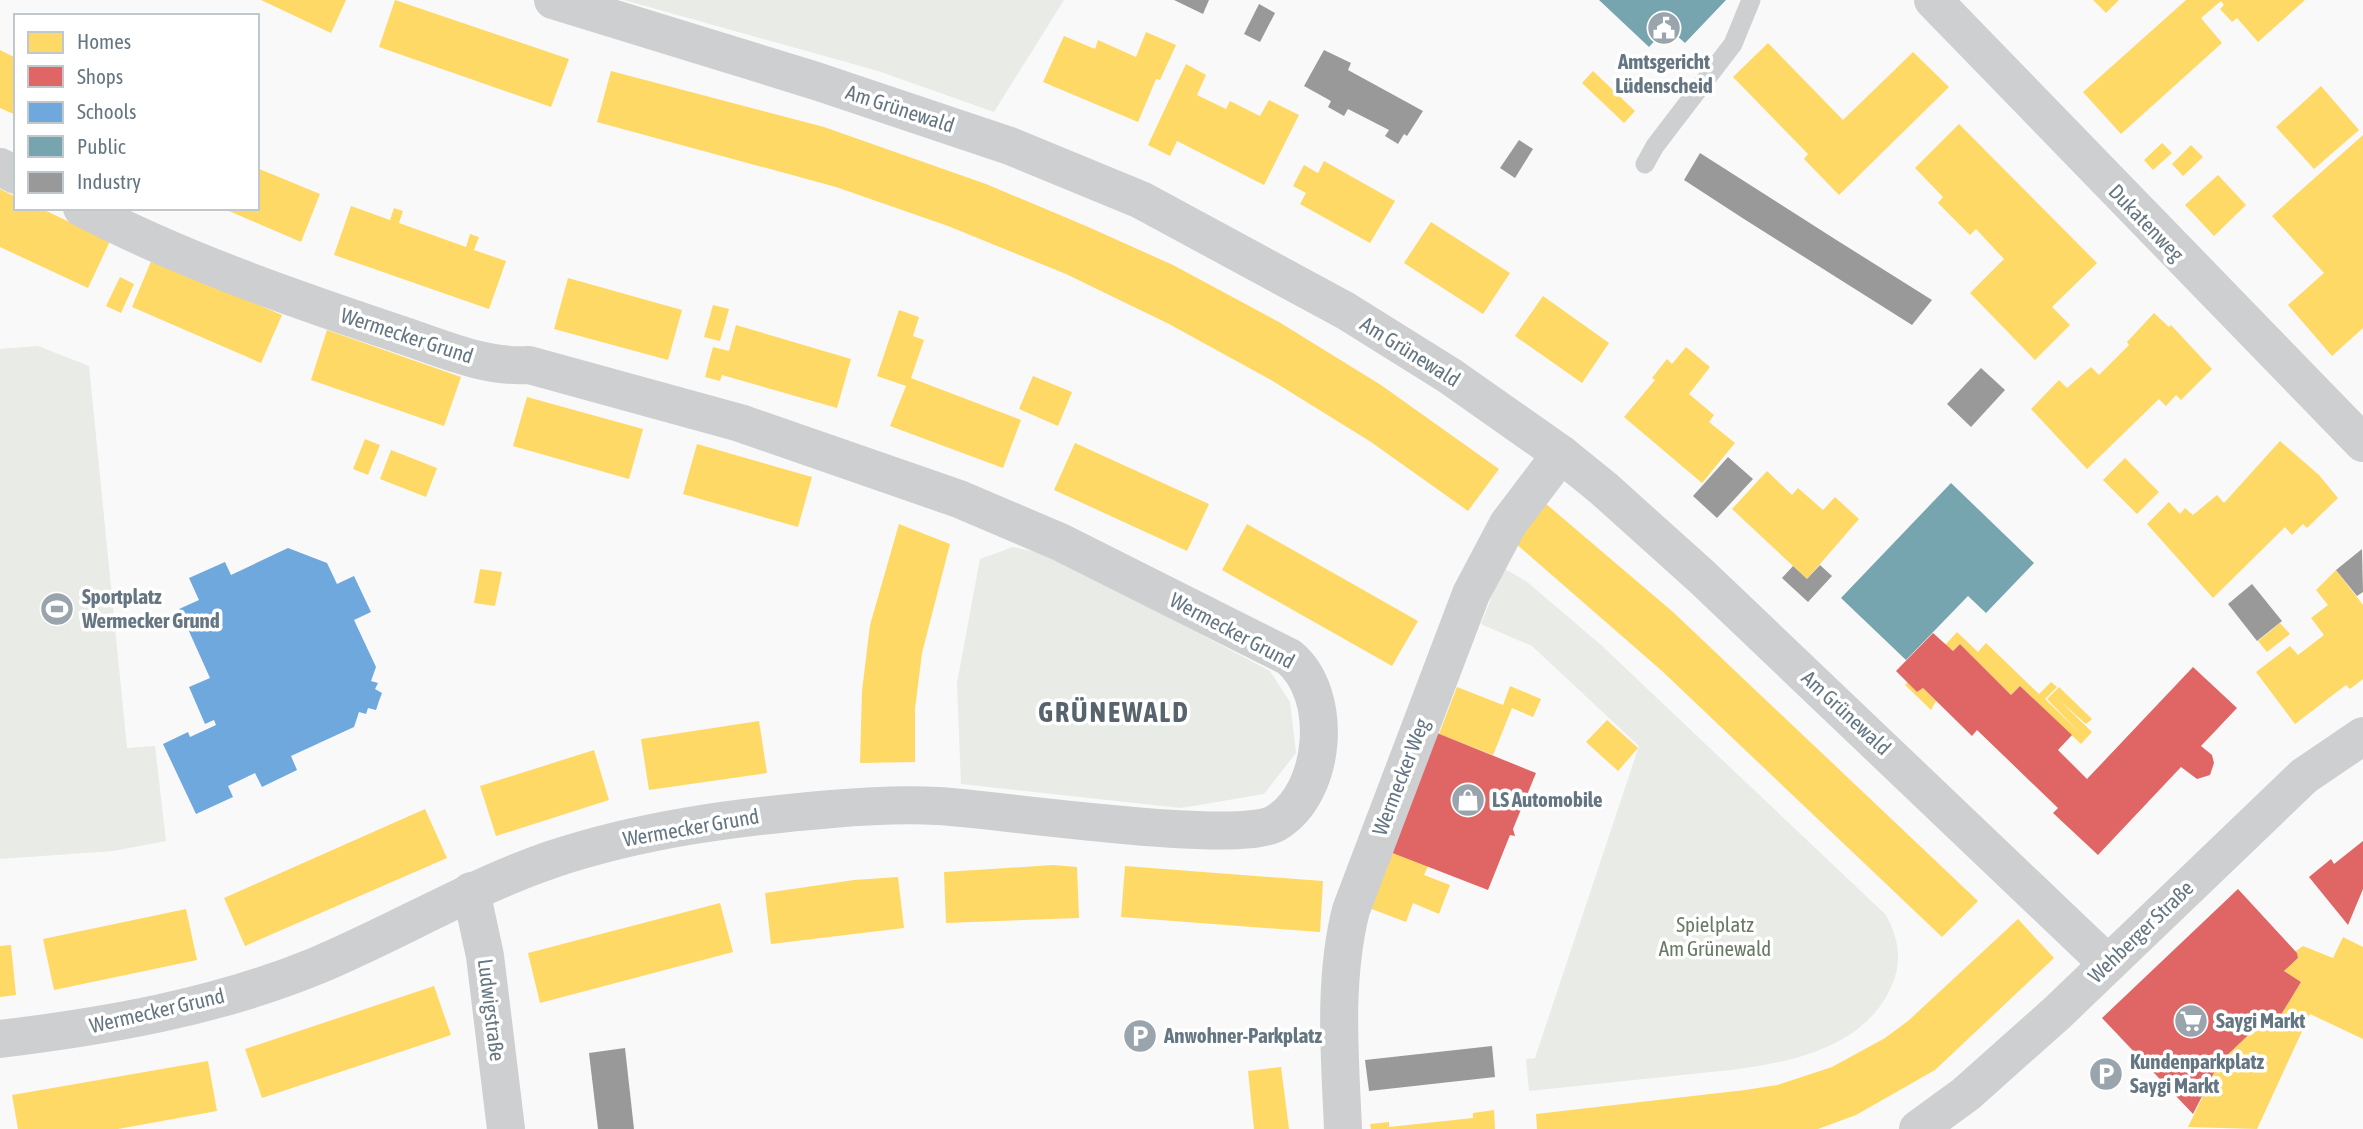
<svg xmlns="http://www.w3.org/2000/svg" width="2363" height="1129" font-family="'Asap Condensed',sans-serif">
  <rect width="100%" height="100%" fill="#f9f9f9"/>
  <g fill="#e8ebe6">
    <polygon points="624,0 1064,0 994,112 878,71"/>
    <polygon points="38,346 89,366 127,748 155,746 166,841 113,851 0,859 0,349"/>
    <polygon points="1013,547 1051,555 1270,671 1290,702 1296,753 1264,794 1181,808 961,784 957,683 980,559"/>
    <path d="M1503,568L1526,581L1601,645L1885,914C1898,936 1903,960 1892,985C1858,1065 1746,1068 1672,1076C1625,1081 1577,1086 1529,1091L1526,1059L1535,1058L1639,746L1532,646L1481,624Z"/>
  </g>
  <g fill="#ffd966">
    <polygon points="261,0 346,0 331,33"/>
    <polygon points="395,0 569,59 551,107 379,47"/>
    <polygon points="2093,0 2119,0 2106,13"/>
    <polygon points="2186,0 2305,0 2258,42 2237,18 2232,22 2220,9 2224,5 2221,1 2201,18 2222,43 2121,134 2083,92"/>
    <polygon points="1146,32 1176,45 1160,80 1156,79 1138,122 1043,82 1064,36 1095,49 1098,40 1136,57"/>
    <polygon points="1768,43 1843,120 1913,52 1949,87 1839,195 1804,159 1808,154 1733,77"/>
    <polygon points="0,50 16,58 16,115 0,108"/>
    <polygon points="1186,64 1206,75 1197,95 1226,109 1230,101 1260,116 1269,100 1299,115 1264,185 1177,141 1170,156 1148,145"/>
    <polygon points="611,71 824,127 986,184 1086,226 1173,265 1279,322 1381,385 1499,469 1468,511 1371,442 1271,380 1169,324 1066,274 948,226 836,187 597,122"/>
    <polygon points="1593,71 1635,111 1624,123 1582,83"/>
    <polygon points="2321,86 2359,130 2314,169 2276,127"/>
    <polygon points="1959,124 2097,263 2052,307 2070,325 2035,360 1970,293 2004,259 1976,229 1970,235 1938,203 1943,197 1915,168"/>
    <polygon points="2363,135 2363,328 2332,356 2288,305 2324,273 2272,216"/>
    <polygon points="2162,143 2172,153 2153,170 2144,160"/>
    <polygon points="2191,145 2203,157 2183,176 2172,164"/>
    <polygon points="1324,161 1395,201 1370,243 1300,204 1306,193 1293,186 1304,165 1318,173"/>
    <polygon points="257,168 320,194 301,242 222,208 257,208"/>
    <polygon points="2218,175 2246,205 2214,236 2185,205"/>
    <polygon points="0,189 16,197 16,208 40,208 110,241 88,288 0,247"/>
    <polygon points="351,206 390,220 394,208 403,211 399,223 466,247 470,234 479,237 474,250 506,261 489,309 334,255"/>
    <polygon points="1431,222 1510,273 1483,314 1404,263"/>
    <polygon points="152,259 282,315 261,363 132,307"/>
    <polygon points="120,277 134,284 121,313 106,306"/>
    <polygon points="568,278 682,310 668,360 554,329"/>
    <polygon points="1543,296 1609,343 1582,383 1515,336"/>
    <polygon points="713,305 729,309 720,341 704,337"/>
    <polygon points="899,310 919,317 913,336 924,340 911,378 1021,420 1003,468 890,426 906,386 877,376"/>
    <polygon points="2154,313 2169,327 2171,325 2212,369 2181,400 2176,395 2166,406 2159,399 2087,469 2031,409 2059,380 2067,388 2091,367 2099,375 2129,345 2127,342"/>
    <polygon points="736,325 851,359 837,408 722,375 720,381 705,377 713,347 729,351"/>
    <polygon points="327,330 461,377 444,426 311,380"/>
    <polygon points="1686,347 1710,367 1689,394 1714,415 1709,422 1735,443 1702,483 1624,417 1655,380 1652,378 1667,359 1672,364"/>
    <polygon points="1033,376 1072,392 1058,426 1019,409"/>
    <polygon points="527,397 643,429 629,479 513,446"/>
    <polygon points="365,439 380,445 368,475 353,469"/>
    <polygon points="2280,441 2319,475 2338,498 2307,528 2303,524 2292,535 2285,527 2213,598 2147,524 2169,502 2180,514 2185,508 2193,515 2217,495 2224,503"/>
    <polygon points="1075,443 1209,504 1187,551 1054,490"/>
    <polygon points="697,444 812,477 798,527 683,494"/>
    <polygon points="391,450 437,468 426,497 380,479"/>
    <polygon points="2125,458 2159,492 2137,514 2103,480"/>
    <polygon points="1767,471 1792,495 1798,488 1823,510 1835,497 1859,519 1807,579 1732,509"/>
    <polygon points="1545,503 1673,612 1978,901 1942,937 1662,671 1514,542"/>
    <polygon points="899,524 950,544 922,653 915,709 915,762 860,763 862,691 870,625"/>
    <polygon points="1247,524 1418,621 1392,666 1222,570"/>
    <polygon points="480,569 502,572 495,606 474,603"/>
    <polygon points="2336,570 2363,605 2363,679 2350,689 2346,685 2295,724 2256,672 2290,646 2298,655 2324,635 2311,618 2328,605 2316,590"/>
    <polygon points="2280,623 2290,634 2267,652 2258,641"/>
    <polygon points="1957,632 1978,652 1986,643 2039,694 2051,682 2057,687 2045,699 2079,732 2047,699 2059,687 2092,719 2086,724 2059,700 2092,732 2081,744 2020,686 2011,695 1960,644 1953,651 1945,645"/>
    <polygon points="1908,682 1917,692 1923,688 1936,701 1931,710 1905,685"/>
    <polygon points="1510,686 1541,699 1533,717 1512,708 1493,755 1439,734 1457,687 1503,705"/>
    <polygon points="1607,720 1638,748 1618,771 1586,742"/>
    <polygon points="759,721 767,773 649,790 641,739"/>
    <polygon points="594,750 609,800 496,836 480,786"/>
    <polygon points="425,809 447,858 245,946 224,898"/>
    <polygon points="1392,852 1428,866 1424,875 1450,885 1439,914 1413,903 1406,922 1369,908"/>
    <polygon points="1053,865 1077,867 1079,918 946,923 944,872"/>
    <polygon points="1125,866 1323,881 1320,932 1121,917"/>
    <polygon points="898,877 904,928 771,944 765,893 854,880"/>
    <polygon points="720,903 733,952 540,1003 528,953"/>
    <polygon points="186,909 197,960 54,990 43,939"/>
    <polygon points="2018,919 2054,958 1935,1070 1856,1115 1818,1129 1537,1129 1536,1114 1745,1090 1777,1085 1832,1067 1885,1038 1908,1021"/>
    <polygon points="2343,937 2363,947 2363,1039 2310,1014 2257,1129 2188,1127 2219,1063 2261,1023 2273,1028 2301,982 2284,971 2298,958 2296,951 2303,946 2333,958"/>
    <polygon points="11,945 16,995 0,997 0,946"/>
    <polygon points="434,986 451,1035 262,1098 245,1049"/>
    <polygon points="208,1061 217,1111 118,1129 18,1129 12,1095"/>
    <polygon points="1281,1067 1289,1129 1254,1129 1248,1071"/>
    <polygon points="1494,1110 1495,1129 1371,1129 1370,1124 1389,1122 1389,1127 1473,1118 1473,1113"/>
  </g>
  <g fill="#e06666">
    <polygon points="1933,633 1953,651 1960,644 2011,695 2020,686 2072,735 2058,750 2087,779 2193,667 2237,708 2201,746 2212,755 2214,763 2210,775 2197,779 2181,767 2098,855 2053,813 2058,808 1977,730 1972,736 1923,688 1917,692 1896,671"/>
    <polygon points="1437,733 1536,773 1513,829 1515,836 1510,835 1488,890 1390,852"/>
    <polygon points="2363,841 2363,889 2348,925 2309,877 2331,859 2334,864"/>
    <polygon points="2238,889 2297,953 2298,958 2284,971 2301,982 2273,1028 2261,1023 2219,1063 2193,1114 2102,1018"/>
  </g>
  <polygon fill="#6fa8dc" points="288,548 327,563 337,584 354,576 371,612 354,620 376,667 371,681 378,683 375,689 382,693 379,701 376,710 368,708 366,714 359,712 354,727 291,756 297,770 262,787 255,773 228,786 233,797 196,814 163,744 188,732 190,737 216,725 214,720 205,724 189,687 210,678 179,609 199,600 189,578 225,562 231,575"/>
  <g fill="#76a5af">
    <polygon points="1599,0 1726,0 1685,43 1676,35 1670,42 1661,34 1649,47"/>
    <polygon points="1951,483 2034,563 1986,613 1968,596 1906,660 1841,598"/>
  </g>
  <g fill="#999">
    <polygon points="1174,0 1209,0 1203,14"/>
    <polygon points="1259,4 1275,13 1260,42 1244,34"/>
    <polygon points="1324,50 1351,63 1348,70 1423,111 1407,136 1404,134 1398,144 1385,136 1389,130 1348,109 1344,116 1328,107 1331,101 1304,86"/>
    <polygon points="1519,140 1533,149 1515,178 1500,168"/>
    <polygon points="1700,153 1838,241 1932,300 1912,325 1744,219 1684,180"/>
    <polygon points="1981,368 2005,390 1971,427 1947,404"/>
    <polygon points="1728,457 1753,479 1717,518 1693,496"/>
    <polygon points="2362,549 2363,592 2357,596 2336,570"/>
    <polygon points="1820,565 1832,576 1808,602 1782,578 1793,566 1807,579"/>
    <polygon points="2252,584 2282,621 2257,641 2228,604"/>
    <polygon points="1492,1046 1495,1077 1369,1091 1365,1060"/>
    <polygon points="625,1048 634,1129 598,1129 589,1053"/>
  </g>
  <g fill="none" stroke-linecap="round" stroke-linejoin="round">
    <polyline stroke="#cecfd0" stroke-width="19" points="1645,164 1655,146 1733,44 1751,0"/>
    <g stroke="#cecfd0" stroke-width="38">
      <polyline points="553,0 816,81 1010,146 1141,200 1346,311 1450,376 1561,454 1603,488 1702,577 2108,964"/>
      <polyline points="1933,0 2363,443"/>
      <polyline points="0,167 16,175"/>
      <polyline points="471,891 485,956 506,1129"/>
      <path d="M0,1039C107,1026 216,1007 316,966C395,933 469,888 550,860C642,829 736,817 832,809C866,806 904,804 938,806C996,809 1238,846 1276,823C1327,792 1334,694 1289,657L1060,542L959,499L740,423L529,365C484,368 439,347 396,333C289,297 182,260 82,208"/>
      <path d="M1343,1129C1340,1057 1333,981 1351,910L1471,594L1508,524L1561,454"/>
      <polyline points="1918,1129 1966,1094 2058,1012 2304,776 2363,736"/>
    </g>
  </g>
  <defs>
    <g id="civic-disc" transform="scale(1.75)"><circle r="9.5" fill="#99a4ac" stroke="#fff"/><path d="M-.6-6.5H3V-4.5H.6V-3L4-1V1h2V6H-6V1h2V-1L-.6-3ZM-1.2 2.5V6h2.4V2.5Z" fill="#fff"/></g>
    <g id="stadium-disc" transform="scale(1.75)"><circle r="9.5" fill="#99a4ac" stroke="#fff"/><path d="M0-5a6.5 5 0 1 0 0 10a6.5 5 0 1 0 0-10ZM-3.5-1.8h7v3.6h-7Z" fill="#fff"/></g>
    <g id="shop-disc" transform="scale(1.75)"><circle r="9.5" fill="#99a4ac" stroke="#fff"/><path d="M-5-2.5h2.3a2.7 3.5 0 0 1 5.4 0H5L5.5 6h-11ZM-1.5-2.5h3a1.5 2.3 0 0 0-3 0Z" fill="#fff"/></g>
    <g id="supermarket-disc" transform="scale(1.75)"><circle r="9.5" fill="#99a4ac" stroke="#fff"/><path d="M-6-5.5h2.5l.6 2H6L4.5 2H-2.5L-4.4-4H-6ZM-1.5 3.2a1.3 1.3 0 1 0 .1 0ZM3 3.2a1.3 1.3 0 1 0 .1 0Z" fill="#fff"/></g>
    <g id="parking-disc" transform="scale(1.75)"><circle r="9.5" fill="#99a4ac" stroke="#fff"/><path d="M-3.5-5.5H1a3.5 3.5 0 0 1 0 7H-1V5.5H-3.5ZM-1-3.4V-.6H.8a1.4 1.4 0 0 0 0-2.8Z" fill="#fff"/></g>
  </defs>
  <g fill-rule="evenodd">
    <use href="#civic-disc" x="1664" y="28"/>
    <use href="#stadium-disc" x="57" y="609"/>
    <use href="#shop-disc" x="1468" y="800"/>
    <use href="#supermarket-disc" x="2191" y="1021"/>
    <use href="#parking-disc" x="1140" y="1036"/>
    <use href="#parking-disc" x="2106" y="1074"/>
  </g>
  <g text-anchor="middle" stroke-width="7" stroke-linejoin="round" paint-order="stroke">
    <g font-size="21" font-weight="bold" fill="#657683" stroke="#fff" text-anchor="start">
      <text x="1664" y="69" text-anchor="middle">Amtsgericht<tspan x="1664" dy="24">Lüdenscheid</tspan></text>
      <text x="82" y="604">Sportplatz<tspan x="82" dy="24">Wermecker Grund</tspan></text>
      <text x="1492" y="807">LS Automobile</text>
      <text x="2216" y="1028">Saygi Markt</text>
      <text x="1164" y="1043">Anwohner-Parkplatz</text>
      <text x="2130" y="1069">Kundenparkplatz<tspan x="2130" dy="24">Saygi Markt</tspan></text>
    </g>
    <g font-size="21" fill="#657683" stroke="#fff">
      <text transform="translate(900 109) rotate(18)" y="7">Am Grünewald</text>
      <text transform="translate(2146 223) rotate(46)" y="7">Dukatenweg</text>
      <text transform="translate(407 336) rotate(18)" y="7">Wermecker Grund</text>
      <text transform="translate(1410 352) rotate(32)" y="7">Am Grünewald</text>
      <text transform="translate(1232 631) rotate(28)" y="7">Wermecker Grund</text>
      <text transform="translate(1846 713) rotate(43)" y="7">Am Grünewald</text>
      <text transform="translate(1401 777) rotate(-69)" y="7">Wermecker Weg</text>
      <text transform="translate(691 828) rotate(-10)" y="7">Wermecker Grund</text>
      <text transform="translate(2141 932) rotate(-44)" y="7">Wehberger Straße</text>
      <text transform="translate(491 1010) rotate(83)" y="7">Ludwigstraße</text>
      <text transform="translate(157 1011) rotate(-13)" y="7">Wermecker Grund</text>
    </g>
    <g font-size="21" fill="#687a64" stroke="#fff">
      <text x="1715" y="932">Spielplatz<tspan x="1715" dy="24">Am Grünewald</tspan></text>
    </g>
    <g font-size="28" font-weight="bold" letter-spacing="2" fill="#57646e" stroke="#fff">
      <text x="1114" y="722">GRÜNEWALD</text>
    </g>
  </g>
  <rect x="14" y="14" width="245" height="196" fill="#ffffff" stroke="#c1c8cd" stroke-width="2"/>
  <rect x="28" y="32" width="35" height="21" fill="#ffd966" stroke="#c1c8cd" stroke-width="2"/>
  <text x="77" y="49" font-size="21" fill="#657683">Homes</text>
  <rect x="28" y="66" width="35" height="21" fill="#e06666" stroke="#c1c8cd" stroke-width="2"/>
  <text x="77" y="84" font-size="21" fill="#657683">Shops</text>
  <rect x="28" y="102" width="35" height="21" fill="#6fa8dc" stroke="#c1c8cd" stroke-width="2"/>
  <text x="77" y="119" font-size="21" fill="#657683">Schools</text>
  <rect x="28" y="136" width="35" height="21" fill="#76a5af" stroke="#c1c8cd" stroke-width="2"/>
  <text x="77" y="154" font-size="21" fill="#657683">Public</text>
  <rect x="28" y="172" width="35" height="21" fill="#999999" stroke="#c1c8cd" stroke-width="2"/>
  <text x="77" y="189" font-size="21" fill="#657683">Industry</text>
</svg>
